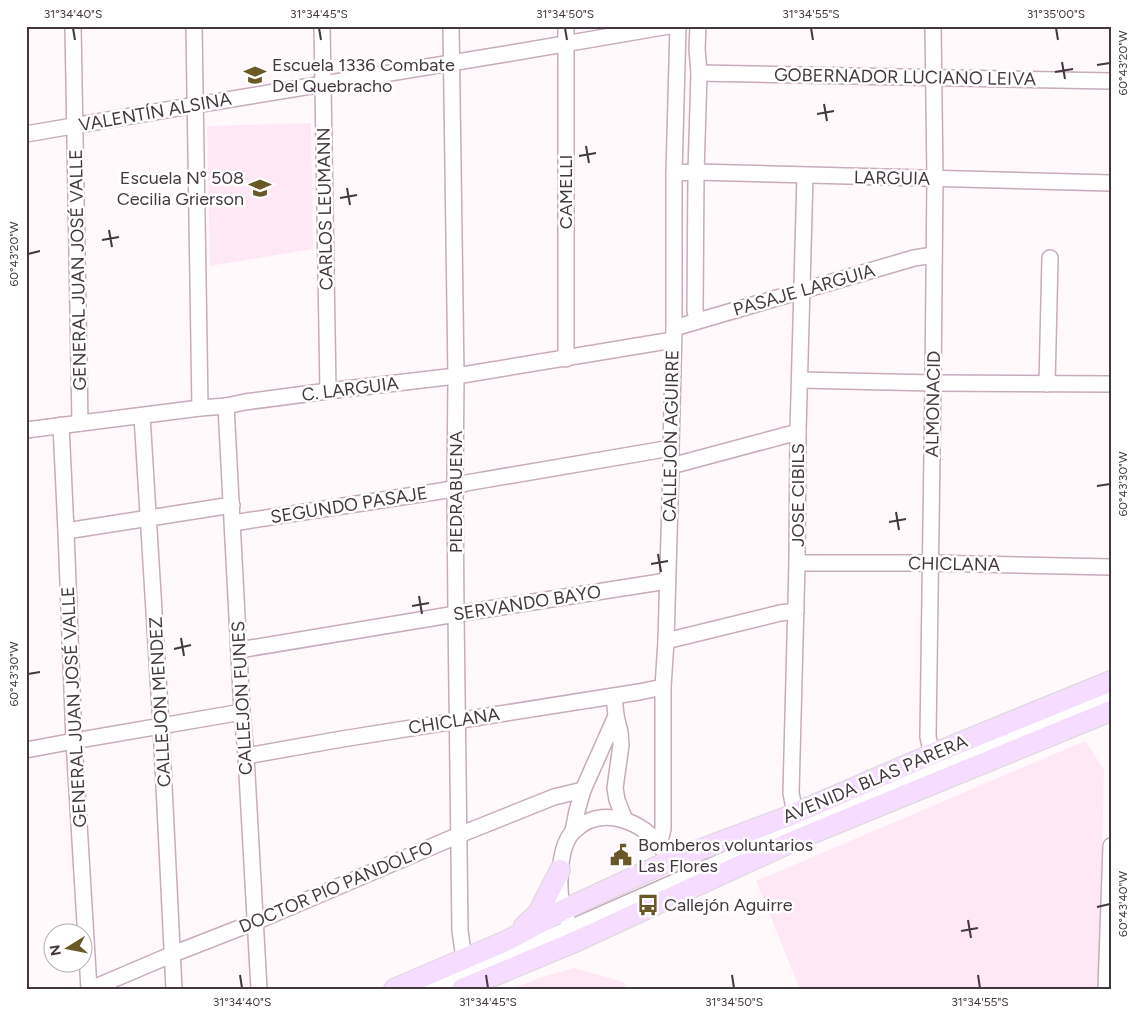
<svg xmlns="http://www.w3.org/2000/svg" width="1137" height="1015" font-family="Figtree,sans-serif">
  <rect width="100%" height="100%" fill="#fff9fc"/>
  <g fill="#ffe8f6">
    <polygon points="311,123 313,249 210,266 207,126"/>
    <polygon points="1085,741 1104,769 1099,989 800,989 756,881"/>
    <polygon points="574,968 624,982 626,989 511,989 542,977"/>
  </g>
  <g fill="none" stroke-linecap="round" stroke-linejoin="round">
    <g stroke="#c8abbd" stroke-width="18">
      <g id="minor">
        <polyline points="73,26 80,423"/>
        <polyline points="194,26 200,408"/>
        <polyline points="322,26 328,391"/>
        <polyline points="451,26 456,376 455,487 456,614 460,931 464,958"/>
        <polyline points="933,26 935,179 933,383 928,737 932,754 942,779"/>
        <polyline points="699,73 1111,81"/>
        <path d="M26,134C240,96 455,64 669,26"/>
        <polyline points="674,173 696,172 1111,183"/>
        <polyline points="697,321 695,310 696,172 699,73 697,49 698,26"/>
        <polyline points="674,328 914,258 934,255"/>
        <polyline points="566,359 566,26"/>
        <polyline points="800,380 933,383 1111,384"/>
        <polyline points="1047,384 1050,258"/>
        <polyline points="226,406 242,712 246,756 259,989"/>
        <polyline points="142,416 161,725 174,989"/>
        <polyline points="61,425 66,531 74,741 89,989"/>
        <polyline points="26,430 200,408 226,406 245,402 328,391 456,376 673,340"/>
        <polyline points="671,466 798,432"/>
        <polyline points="233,523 447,490 466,483 671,448"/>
        <polyline points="66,531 232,505"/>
        <polyline points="797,563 930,563 1111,567"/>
        <polyline points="666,641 780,613 796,611"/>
        <polyline points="239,650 456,614 667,581"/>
        <polyline points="614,696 616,716 620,732 621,745 615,788 617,800 625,820"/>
        <polyline points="26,750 74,741 242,712"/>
        <polyline points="246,756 342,739 639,692 663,687"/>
        <polyline points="795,813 791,793 797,563 798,432 805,176"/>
        <polyline points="573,831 577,811 583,790 616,716"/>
        <polyline points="659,845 663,829 663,687 666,641 671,466 671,448 674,328 674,173 678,26"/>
        <path d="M567,919C564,910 560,900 560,889C559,873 561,842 574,831C601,804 645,821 663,850"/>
        <polyline points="91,989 173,954 255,922 459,835 554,797 583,790"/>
        <path d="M431,989C600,916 767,840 936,768C994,743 1052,720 1111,697"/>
        <polyline points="1106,989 1111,846"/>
      </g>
    </g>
    <g stroke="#d9d7d9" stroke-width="22">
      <g id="major">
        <polyline points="524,926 538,913 560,870"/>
        <polyline points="394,989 508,940 563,910 669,861 784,818 932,754 1111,681"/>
        <polyline points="462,989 577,941 796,840 1111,711"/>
      </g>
    </g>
    <use href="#minor" stroke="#fff" stroke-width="15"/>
    <use href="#major" stroke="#f6dcfe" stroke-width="20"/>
  </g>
  <path fill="none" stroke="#43383f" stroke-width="2" d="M73,28L75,40M319,28L321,40M565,28L567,40M811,28L813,40M1056,28L1058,40M1062,62L1065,79M1097,65L1110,63M1055,72L1073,69M824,104L827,121M817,114L834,111M586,146L589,163M579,156L596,153M347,188L350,205M340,198L357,195M109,230L112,247M102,240L119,237M28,254L40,251M1097,486L1110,484M896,512L899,530M889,522L906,519M658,554L661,572M651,564L668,561M419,596L422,614M412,606L429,603M181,638L184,656M174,649L191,645M28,674L40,672M1097,907L1110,904M968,920L971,938M961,931L978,928M240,975L242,988M486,975L488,988M732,975L734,988M978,975L980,988"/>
  <defs>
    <g id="school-bare" transform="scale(1.725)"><path d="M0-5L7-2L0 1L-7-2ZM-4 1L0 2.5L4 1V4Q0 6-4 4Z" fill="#6a5927" stroke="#fff" stroke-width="2.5" paint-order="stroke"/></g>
    <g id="civic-bare" transform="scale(1.725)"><path d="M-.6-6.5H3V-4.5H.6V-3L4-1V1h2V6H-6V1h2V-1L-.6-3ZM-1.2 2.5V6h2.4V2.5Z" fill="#6a5927" stroke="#fff" stroke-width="2.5" paint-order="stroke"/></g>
    <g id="bus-bare" transform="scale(1.725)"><path d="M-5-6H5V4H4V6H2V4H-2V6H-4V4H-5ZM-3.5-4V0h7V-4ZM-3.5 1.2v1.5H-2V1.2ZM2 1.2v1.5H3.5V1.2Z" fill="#6a5927" stroke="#fff" stroke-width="2.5" paint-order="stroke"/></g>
  </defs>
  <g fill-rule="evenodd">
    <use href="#school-bare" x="255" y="75"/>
    <use href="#school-bare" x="260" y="188"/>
    <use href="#civic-bare" x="621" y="855"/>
    <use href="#bus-bare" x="648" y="905"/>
  </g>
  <g text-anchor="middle" stroke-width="5" stroke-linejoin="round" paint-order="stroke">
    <g font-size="18" fill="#43383f" stroke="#fff" text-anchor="start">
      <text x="272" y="71">Escuela 1336 Combate<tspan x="272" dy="21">Del Quebracho</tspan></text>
      <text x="244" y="184" text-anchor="end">Escuela Nº 508<tspan x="244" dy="21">Cecilia Grierson</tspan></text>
      <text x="638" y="851">Bomberos voluntarios<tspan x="638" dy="21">Las Flores</tspan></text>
      <text x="664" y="911">Callejón Aguirre</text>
    </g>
    <g font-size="18" fill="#43383f" stroke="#fff">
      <text transform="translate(905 77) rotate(1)" y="6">GOBERNADOR LUCIANO LEIVA</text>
      <text transform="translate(155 112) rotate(-10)" y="6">VALENTÍN ALSINA</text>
      <text transform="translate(892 178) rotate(1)" y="6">LARGUIA</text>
      <text transform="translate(566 192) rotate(-90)" y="6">CAMELLI</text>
      <text transform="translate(325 209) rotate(-91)" y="6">CARLOS LEUMANN</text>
      <text transform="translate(78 270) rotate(-91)" y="6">GENERAL JUAN JOSÉ VALLE</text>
      <text transform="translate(804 290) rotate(-16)" y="6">PASAJE LARGUIA</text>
      <text transform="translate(350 389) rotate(-7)" y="6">C. LARGUIA</text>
      <text transform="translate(933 404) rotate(-89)" y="6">ALMONACID</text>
      <text transform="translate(671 436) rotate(-89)" y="6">CALLEJON AGUIRRE</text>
      <text transform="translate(456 492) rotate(-90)" y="6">PIEDRABUENA</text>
      <text transform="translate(798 495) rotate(-90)" y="6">JOSE CIBILS</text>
      <text transform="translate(349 505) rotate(-9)" y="6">SEGUNDO PASAJE</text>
      <text transform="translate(954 564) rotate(1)" y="6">CHICLANA</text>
      <text transform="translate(527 603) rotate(-9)" y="6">SERVANDO BAYO</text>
      <text transform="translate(242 698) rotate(-93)" y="6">CALLEJON FUNES</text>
      <text transform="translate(160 702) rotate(-93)" y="6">CALLEJON MENDEZ</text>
      <text transform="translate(74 707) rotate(-93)" y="6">GENERAL JUAN JOSÉ VALLE</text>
      <text transform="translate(454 721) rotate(-9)" y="6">CHICLANA</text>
      <text transform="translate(875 779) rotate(-23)" y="6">AVENIDA BLAS PARERA</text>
      <text transform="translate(336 887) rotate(-23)" y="6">DOCTOR PIO PANDOLFO</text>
    </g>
  </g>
  <rect width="1137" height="1015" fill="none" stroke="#ffffff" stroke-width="55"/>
  <g transform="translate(68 948) rotate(260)"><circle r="24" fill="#ffffff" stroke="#b4afb2"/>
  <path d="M0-4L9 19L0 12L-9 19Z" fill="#6a5927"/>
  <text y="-8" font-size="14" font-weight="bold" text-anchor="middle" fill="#43383f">N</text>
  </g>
  <rect x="28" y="28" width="1082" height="960" fill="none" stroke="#43383f" stroke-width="2"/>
  <g font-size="12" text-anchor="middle" fill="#43383f">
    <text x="73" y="18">31°34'40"S</text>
    <text x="319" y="18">31°34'45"S</text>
    <text x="565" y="18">31°34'50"S</text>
    <text x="811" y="18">31°34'55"S</text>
    <text x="1056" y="18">31°35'00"S</text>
    <text transform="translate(1123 63) rotate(-90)" y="4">60°43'20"W</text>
    <text transform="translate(14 254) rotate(-90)" y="4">60°43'20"W</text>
    <text transform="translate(1123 484) rotate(-90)" y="4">60°43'30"W</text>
    <text transform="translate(14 674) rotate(-90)" y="4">60°43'30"W</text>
    <text transform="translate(1123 904) rotate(-90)" y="4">60°43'40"W</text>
    <text x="242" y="1006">31°34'40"S</text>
    <text x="488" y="1006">31°34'45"S</text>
    <text x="734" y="1006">31°34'50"S</text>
    <text x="980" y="1006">31°34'55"S</text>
  </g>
</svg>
